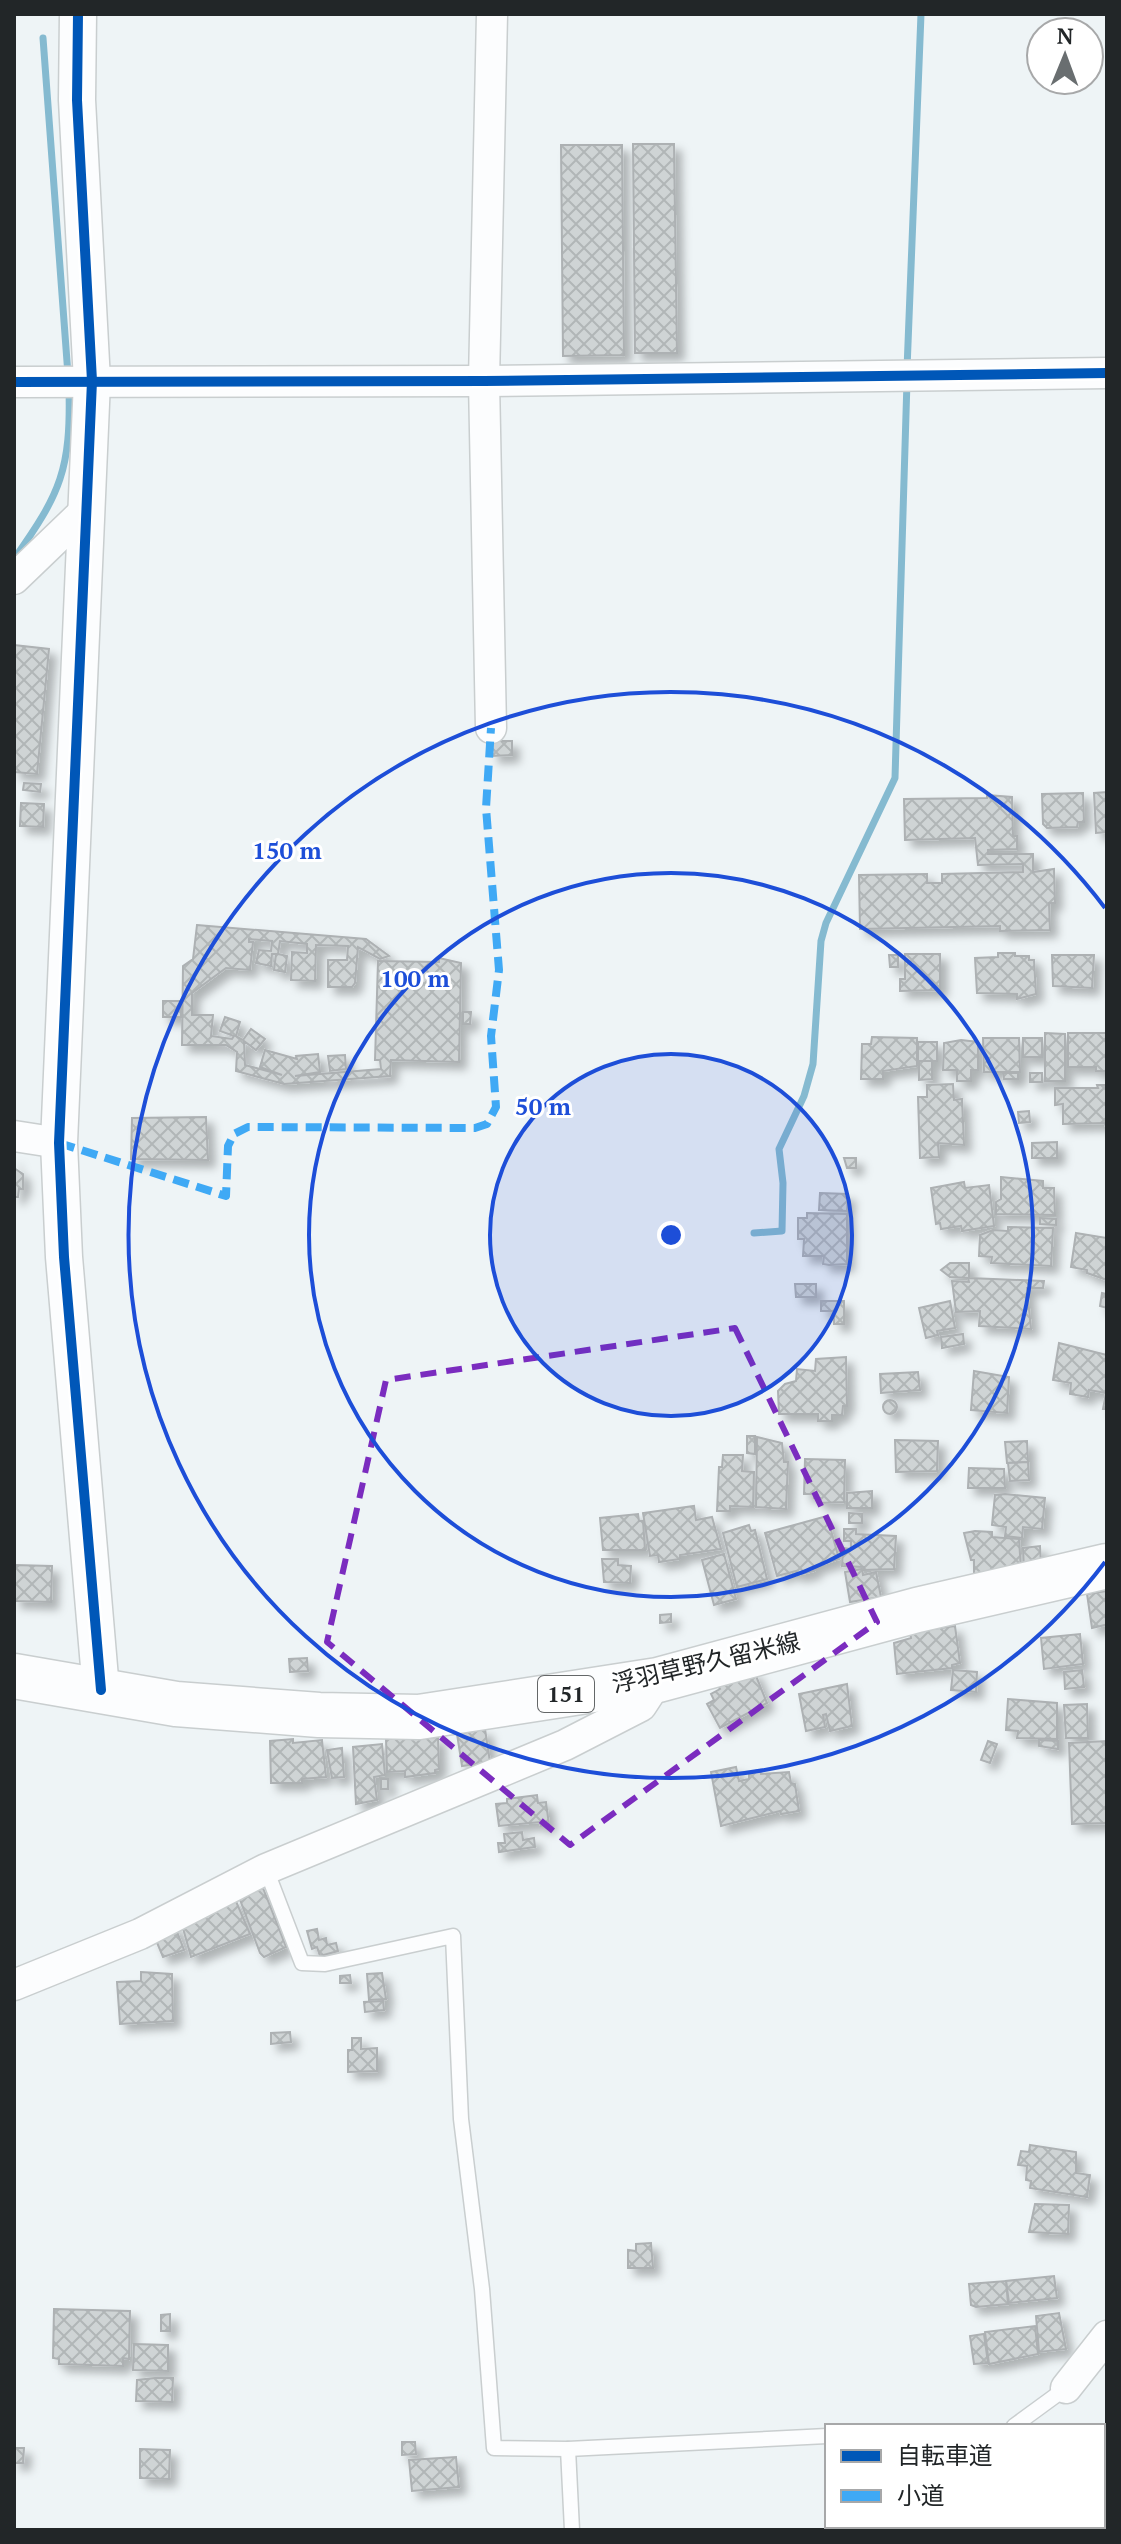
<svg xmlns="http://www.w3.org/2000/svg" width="1121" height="2544" font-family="'PT Serif','Noto Sans JP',serif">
  <defs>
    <pattern id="building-cross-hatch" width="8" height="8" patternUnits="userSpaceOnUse" patternTransform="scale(2)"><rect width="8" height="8" fill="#cfd4d5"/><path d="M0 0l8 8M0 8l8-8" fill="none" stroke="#b1b6b7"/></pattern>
    <filter id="shadow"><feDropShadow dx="7" dy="7" stdDeviation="4" flood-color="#0004"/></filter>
  </defs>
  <rect width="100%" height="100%" fill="#eef4f6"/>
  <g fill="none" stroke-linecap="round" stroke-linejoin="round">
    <g stroke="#85bad0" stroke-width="7">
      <polyline points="43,38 68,375"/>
      <polyline points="907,369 921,14"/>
      <path d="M14,559C61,493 71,469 69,388"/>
      <polyline points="754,1233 782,1231 783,1183 779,1149 804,1096 813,1064 821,941 826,923 895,778 907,381"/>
    </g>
  </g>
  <g fill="url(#building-cross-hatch)" stroke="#adb1b3" stroke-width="2" filter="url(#shadow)">
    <polygon points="633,144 674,144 677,353 635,353"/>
    <polygon points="561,145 622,145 624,355 563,356"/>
    <polygon points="14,645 49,649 37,774 14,772"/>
    <polygon points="492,741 512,741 512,755 492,756"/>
    <polygon points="24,783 41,784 40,792 23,790"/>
    <polygon points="1107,792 1107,832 1096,833 1094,793"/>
    <polygon points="1083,793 1084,822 1078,822 1077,827 1047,828 1043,824 1042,794"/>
    <polygon points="987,795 1012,797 1013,836 1017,836 1017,849 988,850 988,854 1033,854 1033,872 1054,869 1055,903 1049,903 1050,930 1000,931 1000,926 860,929 859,875 927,874 927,883 942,883 942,874 1023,872 1023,864 978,865 975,838 905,840 904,799 987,798"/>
    <polygon points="21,803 44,804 43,827 20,826"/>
    <polygon points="197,925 366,939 389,956 380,959 358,947 355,983 352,987 328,987 328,960 347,960 348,946 316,945 315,981 291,980 292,952 307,953 307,944 280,941 278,954 287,956 285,972 274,970 276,954 272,954 271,966 256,963 259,950 271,951 272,941 249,939 249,942 253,942 250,970 226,968 192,993 192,1015 213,1015 211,1036 232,1039 234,1036 220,1031 225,1017 240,1022 236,1036 243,1040 251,1029 265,1039 256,1050 244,1041 245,1065 282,1075 260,1067 265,1050 297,1059 296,1056 318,1054 320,1072 295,1076 381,1069 380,1060 375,1060 378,961 439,962 439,958 461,963 459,1062 391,1060 390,1076 284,1084 236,1071 237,1052 226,1045 182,1045 183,966 193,959"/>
    <polygon points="998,953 1015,953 1015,956 1029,956 1029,960 1034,960 1036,994 1017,999 1017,994 977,993 975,958 998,957"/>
    <polygon points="905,954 940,954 940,990 900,991 900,979 905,979"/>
    <polygon points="889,955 898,955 898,967 890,967"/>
    <polygon points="1052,955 1094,955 1092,988 1053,986"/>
    <rect x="163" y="1001" width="18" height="16"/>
    <polygon points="463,1012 471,1012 470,1024 463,1024"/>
    <polygon points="1045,1033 1065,1034 1065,1081 1045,1081"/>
    <polygon points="1068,1033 1107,1033 1107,1071 1096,1071 1096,1067 1068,1067"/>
    <polygon points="872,1037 917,1038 917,1066 883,1071 883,1079 861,1079 862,1044 871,1044"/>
    <polygon points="983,1038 1019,1038 1020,1072 984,1072"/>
    <rect x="1023" y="1038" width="19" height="19"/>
    <polygon points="961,1040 978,1042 978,1070 971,1070 971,1081 957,1081 957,1070 943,1070 944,1043"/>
    <rect x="918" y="1042" width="19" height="19"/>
    <polygon points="345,1055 346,1069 330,1071 328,1056"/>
    <polygon points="919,1061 932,1061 932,1079 919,1080"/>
    <polygon points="1003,1073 1018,1073 1018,1079 1004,1079"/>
    <rect x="1030" y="1073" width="12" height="9"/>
    <polygon points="953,1084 954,1100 962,1099 964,1145 938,1143 939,1157 920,1158 918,1097 927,1097 927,1085"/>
    <polygon points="1097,1085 1107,1085 1107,1131 1105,1123 1063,1124 1063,1104 1055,1105 1055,1088 1098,1088"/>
    <polygon points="1029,1111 1030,1122 1019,1123 1018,1112"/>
    <polygon points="206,1117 208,1160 131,1159 132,1118"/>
    <polygon points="1057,1142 1057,1158 1032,1158 1032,1143"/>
    <polygon points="14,1157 14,1168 23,1174 23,1189 19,1189 18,1197 14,1197"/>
    <polygon points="844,1158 856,1158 856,1168 847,1168"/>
    <polygon points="1001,1177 1043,1181 1043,1188 1054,1188 1055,1215 996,1214 996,1202 1001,1199"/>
    <polygon points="964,1182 965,1188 989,1185 994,1226 962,1231 961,1226 941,1229 940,1223 936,1224 931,1188"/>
    <polygon points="820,1193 848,1194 847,1211 819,1210"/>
    <polygon points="807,1213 847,1214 847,1264 829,1265 823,1264 824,1256 803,1256 804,1239 798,1239 798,1218 807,1218"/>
    <polygon points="1040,1218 1056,1219 1056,1225 1040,1224"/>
    <polygon points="1008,1227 1053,1228 1051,1266 991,1263 992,1257 979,1256 980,1235 993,1230 1008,1231"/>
    <polygon points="1076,1233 1107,1238 1107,1280 1087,1273 1087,1270 1071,1267"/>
    <polygon points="950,1263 969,1263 969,1278 1044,1281 1043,1288 1027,1288 1031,1329 979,1326 980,1311 956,1312 952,1281 969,1282 968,1278 950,1277 941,1270"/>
    <polygon points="795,1284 816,1284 816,1297 796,1297"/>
    <polygon points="1102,1293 1107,1294 1107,1308 1100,1306"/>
    <polygon points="821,1301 844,1301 844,1324 834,1324 834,1311 821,1311"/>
    <polygon points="950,1301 955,1328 937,1331 938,1335 926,1338 919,1308"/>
    <polygon points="963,1334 964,1344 942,1348 941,1337"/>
    <polygon points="1059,1343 1107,1355 1107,1409 1103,1409 1106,1393 1089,1390 1088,1397 1070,1394 1071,1383 1053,1380"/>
    <polygon points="846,1357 847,1406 843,1406 842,1415 832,1415 832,1421 818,1421 818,1414 779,1414 778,1391 785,1384 796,1381 797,1369 815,1371 816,1359"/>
    <polygon points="974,1371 1009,1377 1007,1413 971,1410"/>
    <polygon points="918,1372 920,1390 881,1393 880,1374"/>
    <circle cx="890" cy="1407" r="7"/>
    <polygon points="747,1436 755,1436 755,1454 747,1453"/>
    <polygon points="757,1437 782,1443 784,1462 788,1462 786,1509 756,1507"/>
    <polygon points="895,1440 938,1441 937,1471 896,1472"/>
    <polygon points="1027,1441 1028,1462 1007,1463 1005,1442"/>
    <polygon points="723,1455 743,1455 742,1471 754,1472 753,1507 730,1506 730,1511 717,1511 719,1467 722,1467"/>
    <polygon points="805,1459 845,1460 844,1502 820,1503 820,1498 814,1498 814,1494 804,1494"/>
    <polygon points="1028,1462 1029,1480 1010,1481 1008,1463"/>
    <polygon points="969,1468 1004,1469 1005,1488 968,1488"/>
    <polygon points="872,1491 872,1508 847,1508 847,1493"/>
    <polygon points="1005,1494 1045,1498 1042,1529 1023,1527 1022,1538 1005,1536 1006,1527 992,1525 995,1495"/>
    <polygon points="694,1506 696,1520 712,1517 721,1549 680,1555 680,1559 659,1562 658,1555 650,1556 643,1513"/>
    <polygon points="849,1513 862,1514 862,1523 849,1523"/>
    <polygon points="638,1514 639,1521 643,1521 645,1550 603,1550 600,1518"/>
    <polygon points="827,1516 839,1559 813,1567 814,1571 797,1575 796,1571 777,1576 765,1533"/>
    <polygon points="749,1525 751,1531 755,1530 767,1579 737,1587 723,1533"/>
    <polygon points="844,1529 856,1529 856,1534 896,1536 894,1569 864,1570 864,1567 842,1566 843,1548 851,1549 851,1541 844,1541"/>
    <polygon points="975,1531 992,1532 992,1537 1019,1539 1021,1570 974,1578 974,1560 971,1560 964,1533"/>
    <polygon points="1040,1546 1041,1565 1024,1570 1023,1548"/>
    <polygon points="724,1554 736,1599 714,1605 702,1560"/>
    <polygon points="602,1559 618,1559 618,1565 631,1566 630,1583 604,1582"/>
    <polygon points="14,1565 52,1566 51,1602 14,1601"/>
    <polygon points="862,1569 863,1575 876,1572 881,1597 850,1602 845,1572"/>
    <polygon points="1107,1591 1107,1628 1105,1625 1092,1628 1087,1594"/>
    <polygon points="671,1614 671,1622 660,1623 660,1615"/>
    <polygon points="955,1626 960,1663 952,1665 952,1668 897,1674 894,1643 911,1638 910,1632"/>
    <polygon points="1080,1634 1083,1664 1044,1669 1041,1638"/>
    <polygon points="307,1658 308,1671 290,1672 289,1659"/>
    <polygon points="953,1670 977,1672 976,1692 951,1690"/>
    <polygon points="1082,1670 1084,1687 1065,1689 1064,1672"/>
    <polygon points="754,1671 767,1703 720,1728 707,1704 714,1700 711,1694 720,1689 717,1684"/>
    <polygon points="847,1684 852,1726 830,1731 826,1714 823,1715 825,1727 806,1731 799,1694"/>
    <polygon points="1008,1699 1057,1703 1057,1739 1017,1738 1018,1731 1006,1730"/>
    <polygon points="1087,1704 1088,1738 1066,1738 1064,1705"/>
    <polygon points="485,1729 490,1762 462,1766 457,1734"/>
    <polygon points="438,1737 439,1769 435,1770 435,1773 405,1777 405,1771 387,1772 386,1739"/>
    <polygon points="293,1739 293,1743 322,1740 326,1777 302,1779 302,1783 271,1783 270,1741"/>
    <polygon points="1039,1740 1058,1741 1058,1749 1039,1746"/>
    <polygon points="988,1741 997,1744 990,1763 981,1760"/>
    <polygon points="1107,1741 1107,1823 1072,1824 1069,1743"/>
    <polygon points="382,1744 385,1775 374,1777 377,1800 356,1804 353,1747"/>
    <polygon points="342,1748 344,1777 332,1778 327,1750"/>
    <polygon points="736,1767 739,1781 749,1779 749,1772 760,1770 761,1774 789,1772 791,1783 795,1784 799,1811 781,1814 780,1811 721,1826 711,1772"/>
    <rect x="381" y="1779" width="7" height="10"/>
    <polygon points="537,1795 538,1803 546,1802 549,1825 541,1826 540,1822 499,1826 496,1804 507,1803 507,1799"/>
    <polygon points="522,1832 523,1840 534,1838 535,1847 499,1852 498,1843 505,1843 504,1834"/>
    <polygon points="263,1888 286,1947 264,1957 260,1953 239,1897"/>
    <polygon points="235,1899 250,1934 191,1957 181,1921"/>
    <polygon points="174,1924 184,1950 163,1957 153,1933"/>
    <polygon points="317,1929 319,1940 326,1938 327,1945 336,1943 338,1951 320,1956 317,1947 312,1949 307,1931"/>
    <polygon points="141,1972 172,1974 173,2021 120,2024 117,1982 141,1981"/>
    <polygon points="382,1973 386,1999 369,2000 367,1974"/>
    <polygon points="350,1975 351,1983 340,1983 340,1976"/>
    <polygon points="383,2001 384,2010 365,2012 364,2002"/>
    <polygon points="290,2032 291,2042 271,2044 271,2033"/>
    <polygon points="352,2038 361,2038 361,2049 377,2048 377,2071 348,2072 348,2050 352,2050"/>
    <polygon points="1030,2145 1076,2152 1076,2173 1090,2175 1087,2197 1030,2188 1031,2181 1026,2180 1027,2166 1018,2165 1021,2151 1029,2152"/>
    <polygon points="1035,2204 1069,2205 1068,2234 1029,2232"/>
    <polygon points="651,2243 653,2268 628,2268 628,2250 636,2251 636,2244"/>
    <polygon points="1054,2276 1057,2298 1009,2303 1006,2281"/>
    <polygon points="1006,2281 1008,2304 976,2307 971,2305 969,2284"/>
    <polygon points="54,2309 130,2311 129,2359 123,2358 123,2366 59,2364 59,2359 53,2358"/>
    <polygon points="1059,2313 1066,2349 1039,2352 1036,2316"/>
    <polygon points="170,2314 170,2331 161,2331 161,2315"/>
    <polygon points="1035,2326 1038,2354 989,2364 985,2332"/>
    <polygon points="984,2334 988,2363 974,2364 970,2336"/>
    <polygon points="134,2344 168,2345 168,2371 133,2370"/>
    <polygon points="155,2378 173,2378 172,2402 136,2401 137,2380"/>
    <polygon points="402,2442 415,2442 416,2454 402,2455"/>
    <polygon points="14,2448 24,2448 23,2463 14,2463"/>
    <polygon points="140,2449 170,2450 169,2479 140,2478"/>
    <polygon points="456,2457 459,2487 412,2491 409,2460"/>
  </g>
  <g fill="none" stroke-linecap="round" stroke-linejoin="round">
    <g stroke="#c9cecf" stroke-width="17">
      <g id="service">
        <polyline points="266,1869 302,1963 325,1964 453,1936 461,2119 482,2289 494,2448 568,2449 827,2436"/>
        <polyline points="1014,2426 1066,2388"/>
        <polyline points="568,2449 572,2530"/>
      </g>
    </g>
    <g stroke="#c9cecf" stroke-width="33">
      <g id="minor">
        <polyline points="14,382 484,381 1107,373"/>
        <polyline points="14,579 89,507"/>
        <polyline points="491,728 484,381 492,14"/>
        <polyline points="14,1136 59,1143"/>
        <polyline points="14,1985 140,1934 266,1869 565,1745 641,1706 658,1680"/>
        <polyline points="1066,2388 1107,2336"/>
      </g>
    </g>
    <g stroke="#c9cecf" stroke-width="39">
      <polyline id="tertiary" points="78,14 77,100 92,381 59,1143 64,1257 101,1690"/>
    </g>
    <g stroke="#c9cecf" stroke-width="47">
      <polyline id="primary" points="14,1676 176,1704 319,1715 419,1717 658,1680 917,1610 1107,1566"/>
    </g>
    <use href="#service" stroke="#fcfdfe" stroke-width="14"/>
    <use href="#minor" stroke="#fcfdfe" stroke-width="30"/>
    <use href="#tertiary" stroke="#fcfdfe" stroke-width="36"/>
    <use href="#primary" stroke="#fcfdfe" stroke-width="44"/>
    <polyline stroke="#3fa9f5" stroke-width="8" stroke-dasharray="16 8" stroke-linecap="butt" points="59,1143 226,1196 228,1146 234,1134 248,1127 475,1128 487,1124 496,1107 491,1036 499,970 486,808 491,728"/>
    <g stroke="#fff" stroke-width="15">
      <g id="cycleway">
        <polyline points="78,14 77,100 92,381 59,1143 64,1257 101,1690"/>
        <polyline points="14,382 484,381 1107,373"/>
      </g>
    </g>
    <use href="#cycleway" stroke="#0057b8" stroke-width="10"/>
  </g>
  <path fill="none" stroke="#7b2cbf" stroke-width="6" stroke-dasharray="16 10" stroke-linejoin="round" d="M735,1328L877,1622L570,1845L327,1642L386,1380Z"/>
  <circle cx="671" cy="1235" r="181" fill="#1d4ed8" fill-opacity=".12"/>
  <g fill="none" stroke="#1d4ed8" stroke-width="4">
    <circle cx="671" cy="1235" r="181"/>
    <circle cx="671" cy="1235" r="362"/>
    <path d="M1105 1562A543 543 0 1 1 1105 908"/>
  </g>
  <g text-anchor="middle" stroke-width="6" stroke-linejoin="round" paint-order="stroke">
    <rect fill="#fff" stroke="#646768" stroke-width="2" x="538" y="1676" width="56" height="36" rx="6"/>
    <g font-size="22" font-weight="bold" fill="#222628">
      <text x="566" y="1702">151</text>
    </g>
    <g font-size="24" fill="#222628" stroke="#fff">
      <text transform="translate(706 1663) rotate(-13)" y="8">浮羽草野久留米線</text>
    </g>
  </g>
  <circle cx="671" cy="1235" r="12" fill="#1d4ed8" stroke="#fff" stroke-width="4"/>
  <g font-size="24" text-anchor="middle" font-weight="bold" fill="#1d4ed8" stroke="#fff" stroke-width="6" stroke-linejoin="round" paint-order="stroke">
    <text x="287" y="859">150 m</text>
    <text x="415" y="987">100 m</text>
    <text x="543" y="1115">50 m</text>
  </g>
  <rect width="1121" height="2544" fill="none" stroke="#222628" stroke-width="32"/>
  <rect x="825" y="2424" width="280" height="104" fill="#ffffff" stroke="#a7a8a9" stroke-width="2"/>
  <rect x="841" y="2450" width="40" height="12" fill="#0057b8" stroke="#a7a8a9" stroke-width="2"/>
  <text x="897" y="2464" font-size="24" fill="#222628">自転車道</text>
  <rect x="841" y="2490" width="40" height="12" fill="#3fa9f5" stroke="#a7a8a9" stroke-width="2"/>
  <text x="897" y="2504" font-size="24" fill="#222628">小道</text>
  <g transform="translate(1065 56) rotate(1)"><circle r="38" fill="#ffffff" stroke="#a7a8a9" stroke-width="2"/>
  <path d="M0-6L14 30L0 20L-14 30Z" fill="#696e70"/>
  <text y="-12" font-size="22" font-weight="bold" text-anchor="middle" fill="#222628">N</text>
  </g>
</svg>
